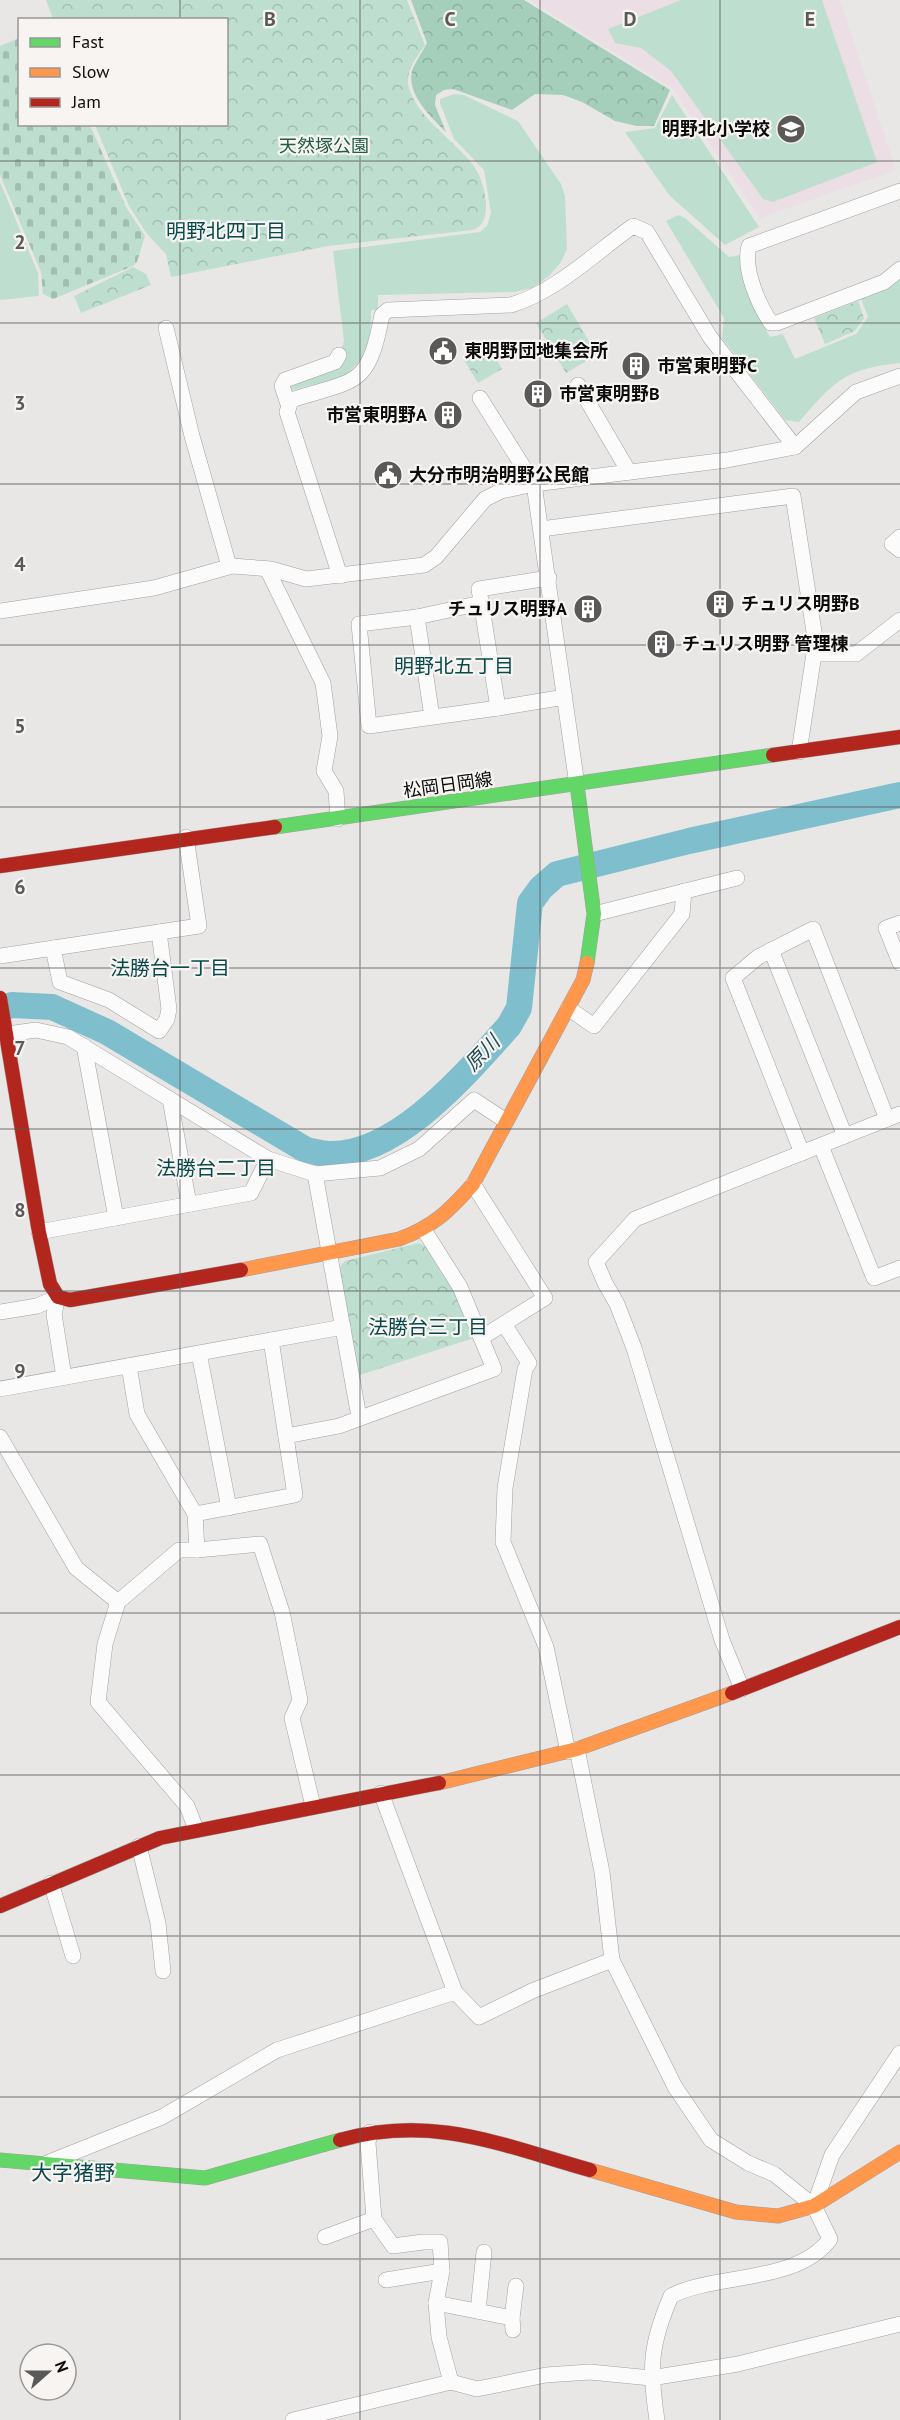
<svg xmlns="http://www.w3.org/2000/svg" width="900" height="2420" font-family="'PT Sans','Noto Sans JP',sans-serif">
  <defs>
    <pattern id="forest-crowns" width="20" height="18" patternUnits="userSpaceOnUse" patternTransform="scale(1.5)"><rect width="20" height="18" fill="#a5cebb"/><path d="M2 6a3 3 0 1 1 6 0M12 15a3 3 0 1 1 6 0" fill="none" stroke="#8db0a0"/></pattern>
    <pattern id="cemetery-stones" width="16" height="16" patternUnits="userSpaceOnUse" patternTransform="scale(1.5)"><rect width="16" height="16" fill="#bedfcf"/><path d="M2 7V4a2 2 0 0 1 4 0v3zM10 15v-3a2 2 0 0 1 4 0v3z" fill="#a2beb1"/></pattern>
    <pattern id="park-crowns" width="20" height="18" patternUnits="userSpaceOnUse" patternTransform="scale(1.5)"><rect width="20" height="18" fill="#bedfcf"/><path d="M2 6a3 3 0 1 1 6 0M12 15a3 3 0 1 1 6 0" fill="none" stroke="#a2beb1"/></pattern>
  </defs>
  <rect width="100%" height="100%" fill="#e9e7e6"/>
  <polygon fill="#ebdee4" points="529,0 840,0 896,170 760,218 672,88"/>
  <g fill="#bedfcf">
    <polygon points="681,0 822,0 877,162 773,202 763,199 671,71 641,48 615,43 608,29"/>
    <polygon points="454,94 464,95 518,121 561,184 565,196 567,249 561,262 549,276 532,288 515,292 378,295 378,310 371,310 370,351 344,377 288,391 286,381 337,363 344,341 333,251 480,232 487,226 491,213 484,170 454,139 440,103 440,99"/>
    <polygon points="672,95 759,227 725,245 669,195 625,132 655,128"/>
    <polygon points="0,182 38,273 39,296 0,300"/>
    <path d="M678,215L685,218L729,257L739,255L756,312L770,337L783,334L795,359L856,334L868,317L861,299L900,280V363C844,369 835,381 799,422L785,420L722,338L724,318L666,221Z"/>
  </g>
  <path fill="url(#forest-crowns)" d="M411,0H524L670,90L654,126H637L615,121L582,102L563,95L535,94L512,110L453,89L444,90L436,95L435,105L446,132C431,117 404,92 413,68C417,59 423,51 427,43Z"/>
  <polygon fill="url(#cemetery-stones)" points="19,38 20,124 90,125 126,207 145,236 137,262 133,266 53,299 43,294 41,272 0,175 0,46"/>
  <g fill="url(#park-crowns)">
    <path d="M46,0H407L425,45C416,59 403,73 410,91C422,124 463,145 478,173C486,188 493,224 473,230L328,246L171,277L166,254L147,234L129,206L95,125L226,124V20L53,19Z"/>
    <polygon points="133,267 146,274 151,285 81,313 74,296"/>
    <polygon points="858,301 864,318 855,331 825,344 814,318"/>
    <polygon points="567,304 597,355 566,373 536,323"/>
    <polygon points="488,345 502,369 478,383 464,360"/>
    <path d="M419,1243C445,1254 463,1312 474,1338L357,1376L338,1269L345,1261Z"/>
  </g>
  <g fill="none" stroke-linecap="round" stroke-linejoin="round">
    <path stroke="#7fbfcd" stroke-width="26" d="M0,1009L12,1005L52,1007L107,1032L306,1150C313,1151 321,1154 329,1154C398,1156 467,1072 509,1026L519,1008L530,903L541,888L557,874L689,841L900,795"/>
    <g stroke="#a2a09f" stroke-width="16">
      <g id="street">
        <path d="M900,191L749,246C743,269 758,304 771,323H777L884,282L900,269"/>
        <polyline points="166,328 192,436 229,566"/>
        <polyline points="578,385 629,472"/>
        <polyline points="480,398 534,484 577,785"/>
        <polyline points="289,407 282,386 285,380 335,362 339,355"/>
        <polyline points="541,529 793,496 815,638 814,654"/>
        <polyline points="900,537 892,544 900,550"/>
        <polyline points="267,569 323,683 330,736 324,771 336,791 338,819"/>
        <path d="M340,576L287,412L291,400C357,379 368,388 382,315L388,310L511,305C557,291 595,253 633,226L647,232L710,337L795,447"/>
        <polyline points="549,578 479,589 498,708 565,697"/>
        <polyline points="0,611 154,588 232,566 271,569 306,579 424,565 436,557 485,499 501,491 534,484 727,460 795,447 856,392 900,376"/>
        <polyline points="417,617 481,603"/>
        <polyline points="432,717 417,617 359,624 369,726 498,708"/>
        <polyline points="799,752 814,654 856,654 900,620"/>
        <polyline points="594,914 737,878"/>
        <polyline points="900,923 886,928 900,963"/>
        <polyline points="53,948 60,982 109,1000 159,1031 167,1019 169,1009 159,932"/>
        <polyline points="771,950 845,1136"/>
        <polyline points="0,956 199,926 186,837"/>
        <polyline points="568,1008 594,1026 682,914 684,891"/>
        <polyline points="0,1035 36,1030 68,1037 268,1159 315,1174 380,1168 419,1149 474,1100 506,1121"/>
        <polyline points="84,1046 116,1218"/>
        <polyline points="170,1099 189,1204"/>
        <polyline points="821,1146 874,1278 900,1268"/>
        <polyline points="802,1153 733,978 758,957 813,929 887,1119"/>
        <polyline points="315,1174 359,1417"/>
        <polyline points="473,1184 545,1298 481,1338"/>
        <polyline points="39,1232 251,1193 268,1159"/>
        <polyline points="58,1297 54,1314 64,1377"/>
        <polyline points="0,1312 37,1306 58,1297"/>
        <polyline points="504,1324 529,1363 525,1369 505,1488 503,1542 546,1647 568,1752"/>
        <polyline points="199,1353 229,1508"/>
        <polyline points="129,1366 137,1414 195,1514 197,1550 260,1544 282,1612 300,1700 292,1718 313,1806"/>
        <polyline points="0,1389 343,1327"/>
        <polyline points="286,1436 339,1426 494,1369 460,1287 424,1230"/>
        <polyline points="0,1437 76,1568 118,1602"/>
        <polyline points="195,1514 295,1495 271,1340"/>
        <polyline points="742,1689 722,1640 634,1348 617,1304 605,1283 596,1262 635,1219 900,1114"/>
        <path d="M577,1749L602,1872L612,1960L675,2087L711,2140L748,2163L774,2174L814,2206L830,2239C797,2284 715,2273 671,2296C650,2345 649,2368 657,2420"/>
        <polyline points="381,1793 455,1992 479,2017 532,1991 612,1960"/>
        <polyline points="196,1829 187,1806 98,1702 105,1644 118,1602 179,1550 197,1550"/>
        <polyline points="139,1846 158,1923 163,1971"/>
        <polyline points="51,1883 73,1956"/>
        <polyline points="370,2132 368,2143 374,2219 393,2246 423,2242 440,2242 442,2271 436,2303 439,2337 451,2382"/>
        <polyline points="47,2163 162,2117 277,2050 455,1992"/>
        <polyline points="814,2206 832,2155 900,2053"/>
        <polyline points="325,2237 374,2219"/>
        <polyline points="386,2280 442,2271"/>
        <polyline points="436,2303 512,2318 513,2330"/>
        <polyline points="478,2311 484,2252"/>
        <polyline points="512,2318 516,2286"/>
        <polyline points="293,2420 451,2382 477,2389 546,2375 590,2372 651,2378 738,2364 900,2324"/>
      </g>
    </g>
    <g stroke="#a2a09f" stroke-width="15">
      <g id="fast">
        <polyline points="577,785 594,914 587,963"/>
        <polyline points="275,827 773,755"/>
        <polyline points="0,2160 205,2178 340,2140"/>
      </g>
    </g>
    <g stroke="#a2a09f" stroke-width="15">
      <g id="slow">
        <path d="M241,1270L399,1239C433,1227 449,1211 473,1184L583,980L587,963"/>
        <polyline points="439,1783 577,1749 732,1693"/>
        <polyline points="590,2170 736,2212 778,2216 814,2206 900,2152"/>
      </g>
    </g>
    <g stroke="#a2a09f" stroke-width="15">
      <g id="jam">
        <polyline points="773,755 900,737"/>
        <polyline points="0,866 275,827"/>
        <polyline points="0,998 39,1232 50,1284 58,1297 70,1300 241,1270"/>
        <polyline points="732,1693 900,1627"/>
        <polyline points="0,1906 160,1838 439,1783"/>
        <path d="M340,2140C433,2114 501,2145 590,2170"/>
      </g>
    </g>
    <use href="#street" stroke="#fcfbfb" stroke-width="15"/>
    <use href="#fast" stroke="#63d668" stroke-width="14"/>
    <use href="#slow" stroke="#ff974d" stroke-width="14"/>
    <use href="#jam" stroke="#b3261e" stroke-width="14"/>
  </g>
  <path fill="none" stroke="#5a5958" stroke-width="1.5" stroke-opacity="0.55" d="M180,0V20M360,0V2420M540,0V2420M720,0V2420M180,124V2420M0,161H900M0,323H900M0,484H900M0,645H900M0,807H900M0,968H900M0,1129H900M0,1291H900M0,1452H900M0,1613H900M0,1775H900M0,1936H900M0,2097H900M0,2259H900"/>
  <defs>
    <g id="school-disc" transform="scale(1.5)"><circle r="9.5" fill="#5a5958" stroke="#f7f4f2"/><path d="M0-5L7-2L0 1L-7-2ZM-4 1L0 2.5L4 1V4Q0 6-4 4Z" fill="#fff"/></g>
    <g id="civic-disc" transform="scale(1.5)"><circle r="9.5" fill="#5a5958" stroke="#f7f4f2"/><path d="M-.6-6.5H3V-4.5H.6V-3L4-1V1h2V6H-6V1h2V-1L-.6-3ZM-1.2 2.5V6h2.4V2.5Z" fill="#fff"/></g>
    <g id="building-disc" transform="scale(1.5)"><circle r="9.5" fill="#5a5958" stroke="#f7f4f2"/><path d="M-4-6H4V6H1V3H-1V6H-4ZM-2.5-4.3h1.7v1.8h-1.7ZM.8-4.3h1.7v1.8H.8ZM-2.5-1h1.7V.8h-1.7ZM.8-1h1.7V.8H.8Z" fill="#fff"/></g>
  </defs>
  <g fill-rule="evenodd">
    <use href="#school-disc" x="791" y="129"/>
    <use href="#civic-disc" x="443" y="351"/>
    <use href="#building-disc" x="636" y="366"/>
    <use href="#building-disc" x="538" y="394"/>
    <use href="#building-disc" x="448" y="415"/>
    <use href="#civic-disc" x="388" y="475"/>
    <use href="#building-disc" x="720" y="604"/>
    <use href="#building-disc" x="588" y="609"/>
    <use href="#building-disc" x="661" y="644"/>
  </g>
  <g text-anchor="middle" stroke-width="4.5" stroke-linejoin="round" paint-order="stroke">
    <g font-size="18" font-weight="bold" fill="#0d0c0c" stroke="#f7f4f2" text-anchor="start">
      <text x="770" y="135" text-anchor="end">明野北小学校</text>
      <text x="464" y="357">東明野団地集会所</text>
      <text x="657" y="372">市営東明野C</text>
      <text x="559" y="400">市営東明野B</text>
      <text x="427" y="421" text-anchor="end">市営東明野A</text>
      <text x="409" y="481">大分市明治明野公民館</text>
      <text x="741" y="610">チュリス明野B</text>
      <text x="567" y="615" text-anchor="end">チュリス明野A</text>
      <text x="682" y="650">チュリス明野 管理棟</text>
    </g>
    <g font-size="18" fill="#215c44" stroke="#f7f4f2">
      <text x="324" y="152">天然塚公園</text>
    </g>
    <g font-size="18" fill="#0d0c0c" stroke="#f7f4f2">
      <text transform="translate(448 785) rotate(-8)" y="6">松岡日岡線</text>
    </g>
    <g font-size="20" fill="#08494c" stroke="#f7f4f2">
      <text x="226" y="238">明野北四丁目</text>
      <text x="454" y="673">明野北五丁目</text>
      <text x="170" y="975">法勝台一丁目</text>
      <text x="216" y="1175">法勝台二丁目</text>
      <text x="428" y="1334">法勝台三丁目</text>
    </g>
    <g font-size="20" font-style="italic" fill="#214b54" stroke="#f7f4f2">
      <text transform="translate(482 1053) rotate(-46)" y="7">原川</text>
    </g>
    <g font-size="21" fill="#08494c" stroke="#f7f4f2">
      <text x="73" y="2180">大字猪野</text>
    </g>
  </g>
  <g font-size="20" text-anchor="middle" font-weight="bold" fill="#5a5958" stroke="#f7f4f2" stroke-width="4.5" stroke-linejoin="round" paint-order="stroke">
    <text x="270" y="26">B</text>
    <text x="450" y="26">C</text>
    <text x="630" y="26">D</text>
    <text x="810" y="26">E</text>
    <text x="20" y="249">2</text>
    <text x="20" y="410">3</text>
    <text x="20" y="571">4</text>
    <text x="20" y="733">5</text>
    <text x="20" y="894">6</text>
    <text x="20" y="1055">7</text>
    <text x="20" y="1217">8</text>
    <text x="20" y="1378">9</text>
  </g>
  <rect x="18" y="18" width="210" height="108" fill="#f7f4f2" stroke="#999796" stroke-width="1.5"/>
  <rect x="30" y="38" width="30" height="9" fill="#63d668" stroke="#999796" stroke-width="1.5"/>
  <text x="72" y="48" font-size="18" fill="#0d0c0c">Fast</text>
  <rect x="30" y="68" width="30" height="9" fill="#ff974d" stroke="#999796" stroke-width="1.5"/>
  <text x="72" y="78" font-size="18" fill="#0d0c0c">Slow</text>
  <rect x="30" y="98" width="30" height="9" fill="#b3261e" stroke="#999796" stroke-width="1.5"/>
  <text x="72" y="108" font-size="18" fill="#0d0c0c">Jam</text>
  <g transform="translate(48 2372) rotate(69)"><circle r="28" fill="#f7f4f2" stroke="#999796" stroke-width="1.5"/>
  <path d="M0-4.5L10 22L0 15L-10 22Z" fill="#5a5958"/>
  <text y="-9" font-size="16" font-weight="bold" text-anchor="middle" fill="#0d0c0c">N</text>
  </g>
</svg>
